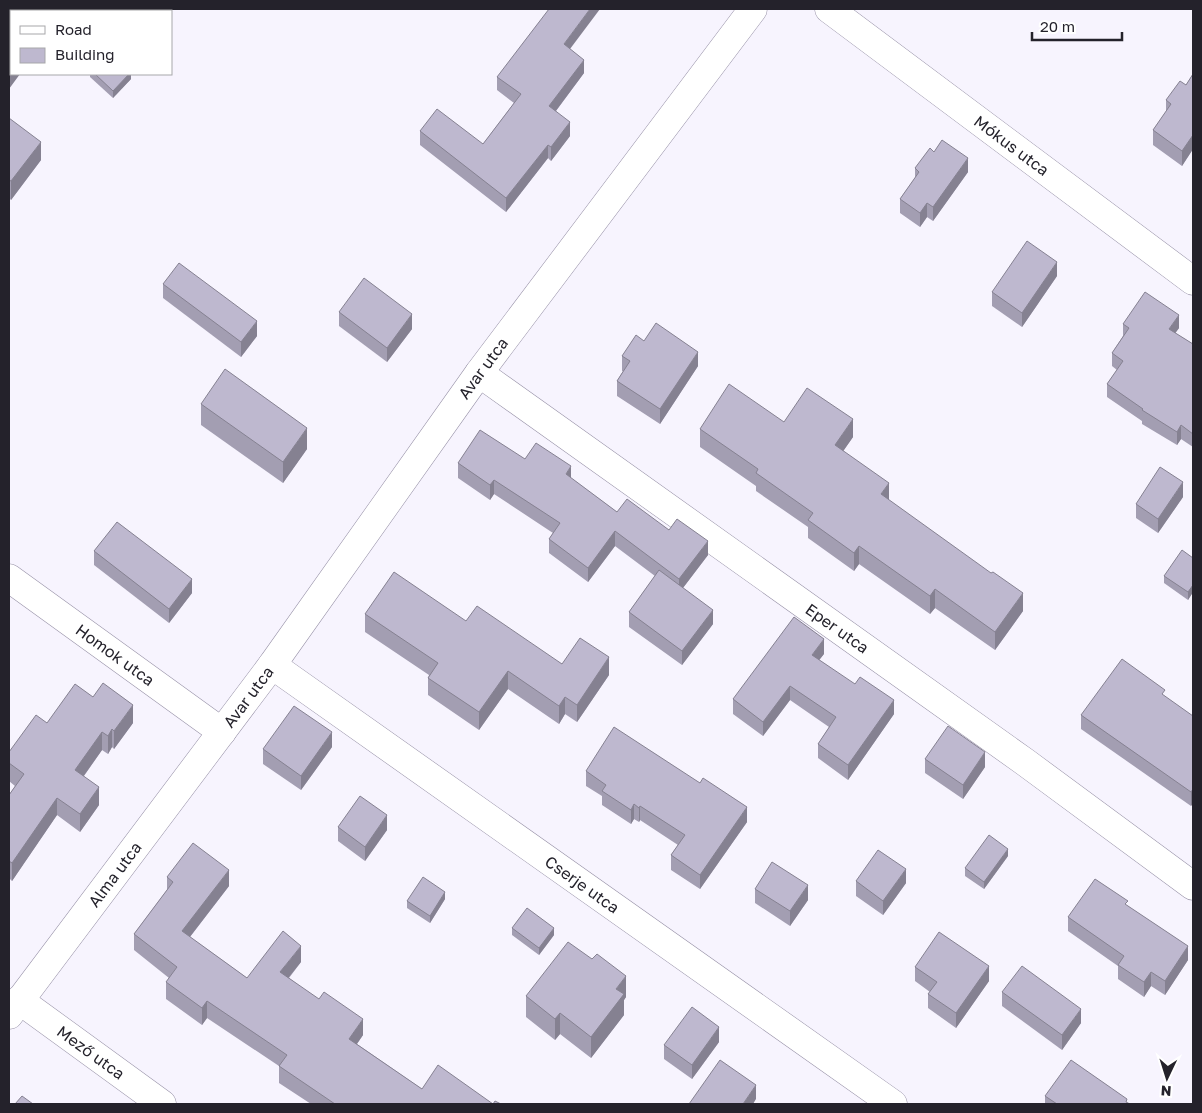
<svg xmlns="http://www.w3.org/2000/svg" width="1202" height="1113" font-family="'Golos Text',sans-serif">
  <rect width="100%" height="100%" fill="#f7f4fe"/>
  <g fill="none" stroke-linecap="round" stroke-linejoin="round">
    <g stroke="#9791a7" stroke-width="29">
      <g id="street">
        <path id="s1" d="M829,9L1193,281"/>
        <path id="s2" d="M479,373L1025,762L1193,886"/>
        <path id="s3" d="M9,578L222,732"/>
        <path id="s4" d="M272,665L893,1104"/>
        <path id="s5" d="M19,1000L162,1104"/>
        <path id="s6" d="M9,1015L272,665L479,373L753,9"/>
      </g>
    </g>
    <use href="#street" stroke="#fff" stroke-width="28"/>
  </g>
  <g fill="#a39eb2">
    <polygon points="570,49 584,73 556,111 570,136 551,161 548,158 506,212 420,145 420,131 483,144 514,103 497,90 497,77"/>
    <polygon points="90,74 131,74 131,79 113,98 90,77"/>
    <polygon points="1193,74 1193,149 1182,166 1153,145 1153,130 1166,112 1166,100 1186,85"/>
    <polygon points="9,118 41,160 11,200 9,198"/>
    <polygon points="915,168 968,172 933,221 927,217 920,227 900,213 900,199 915,178"/>
    <polygon points="1057,276 1022,327 992,306 992,292"/>
    <polygon points="163,284 257,336 241,357 163,298"/>
    <polygon points="339,312 412,329 387,362 339,326"/>
    <polygon points="1123,324 1179,328 1175,333 1193,344 1193,447 1181,439 1177,445 1142,424 1142,421 1107,397 1107,384 1117,370 1112,366 1112,353 1123,336"/>
    <polygon points="644,341 698,366 660,424 617,396 617,381 623,371 622,371 622,356"/>
    <polygon points="201,404 307,449 283,483 201,425"/>
    <polygon points="784,422 853,437 843,451 889,500 1023,611 995,650 935,608 930,614 859,564 854,571 808,538 808,527 756,491 756,486 700,447 700,429"/>
    <polygon points="525,459 571,478 617,512 669,530 708,555 683,588 713,624 682,665 629,627 629,612 655,576 615,546 588,582 549,553 549,539 553,533 494,494 490,500 458,478 458,463"/>
    <polygon points="1183,497 1158,533 1136,518 1136,504"/>
    <polygon points="94,551 192,593 169,623 94,565"/>
    <polygon points="1193,558 1193,592 1188,600 1164,583 1164,576"/>
    <polygon points="365,614 466,621 562,664 609,675 577,722 565,714 559,724 508,689 479,730 428,695 428,678 429,675 365,632"/>
    <polygon points="824,654 819,660 894,714 848,780 818,758 818,744 829,727 790,700 763,736 733,714 733,699"/>
    <polygon points="1081,715 1193,716 1193,803 1191,806 1081,729"/>
    <polygon points="47,723 133,723 114,749 112,747 108,754 102,750 84,776 99,805 80,832 57,815 12,881 9,878 9,795 15,786 9,781 9,752"/>
    <polygon points="332,747 301,790 263,764 263,749"/>
    <polygon points="925,759 985,767 963,799 925,773"/>
    <polygon points="586,771 747,822 700,889 671,870 671,855 678,845 640,820 639,822 634,819 631,824 602,805 602,796 586,786"/>
    <polygon points="338,827 387,830 365,861 338,841"/>
    <polygon points="1008,856 984,889 965,876 965,868"/>
    <polygon points="167,877 229,886 190,937 247,978 301,962 289,978 363,1035 357,1044 422,1089 493,1104 501,1104 311,1104 279,1083 279,1066 207,1018 202,1025 166,999 166,982 169,978 134,950 134,934 167,890"/>
    <polygon points="856,881 906,883 883,915 856,896"/>
    <polygon points="755,889 808,900 790,926 755,903"/>
    <polygon points="445,899 430,923 407,908 407,901"/>
    <polygon points="1128,906 1188,960 1165,995 1151,986 1144,997 1118,979 1118,966 1068,931 1068,917"/>
    <polygon points="512,928 554,935 539,955 512,935"/>
    <polygon points="915,967 989,981 956,1028 928,1008 928,994 930,992 915,981"/>
    <polygon points="1002,992 1081,1023 1062,1050 1002,1006"/>
    <polygon points="526,996 626,997 624,1000 624,1015 591,1058 560,1034 555,1040 526,1017"/>
    <polygon points="719,1042 692,1079 664,1059 664,1045"/>
    <polygon points="1045,1096 1127,1103 1130,1104 1045,1104"/>
  </g>
  <g fill="#858191">
    <polygon points="590,9 600,9 564,57 564,44"/>
    <polygon points="584,60 584,73 549,120 549,106"/>
    <polygon points="11,67 11,74 20,74 9,89 9,70"/>
    <polygon points="129,74 131,74 131,79 113,98 113,91"/>
    <polygon points="570,122 570,136 551,161 551,147"/>
    <polygon points="1193,135 1193,149 1182,166 1182,151"/>
    <polygon points="41,142 41,160 11,200 11,181"/>
    <polygon points="548,145 548,158 506,212 506,198"/>
    <polygon points="968,158 968,172 933,221 933,207"/>
    <polygon points="927,203 927,217 920,227 920,213"/>
    <polygon points="1057,262 1057,276 1022,327 1022,313"/>
    <polygon points="412,314 412,329 387,362 387,348"/>
    <polygon points="1179,315 1179,328 1169,342 1169,329"/>
    <polygon points="257,321 257,336 241,357 241,342"/>
    <polygon points="698,352 698,366 660,424 660,409"/>
    <polygon points="853,419 853,437 835,463 835,445"/>
    <polygon points="1181,425 1181,439 1177,445 1177,432"/>
    <polygon points="307,428 307,449 283,483 283,462"/>
    <polygon points="571,466 571,481 566,474"/>
    <polygon points="494,480 494,494 490,500 490,485"/>
    <polygon points="1183,482 1183,497 1158,533 1158,519"/>
    <polygon points="889,483 889,501 881,494"/>
    <polygon points="615,531 615,546 588,582 588,568"/>
    <polygon points="708,541 708,555 679,593 679,579"/>
    <polygon points="859,546 859,564 854,571 854,553"/>
    <polygon points="192,579 192,593 169,623 169,609"/>
    <polygon points="1193,585 1193,592 1188,600 1188,592"/>
    <polygon points="935,589 935,608 930,614 930,596"/>
    <polygon points="1023,593 1023,611 995,650 995,632"/>
    <polygon points="713,610 713,624 682,665 682,651"/>
    <polygon points="824,639 824,654 812,669 812,655"/>
    <polygon points="609,657 609,675 577,722 577,705"/>
    <polygon points="508,671 508,689 479,730 479,712"/>
    <polygon points="790,686 790,700 763,736 763,722"/>
    <polygon points="565,697 565,714 559,724 559,706"/>
    <polygon points="894,700 894,714 848,780 848,765"/>
    <polygon points="133,705 133,723 114,749 114,731"/>
    <polygon points="112,729 112,747 108,754 108,736"/>
    <polygon points="102,732 102,750 75,788 75,770"/>
    <polygon points="332,732 332,747 301,790 301,776"/>
    <polygon points="985,752 985,767 963,799 963,785"/>
    <polygon points="99,787 99,805 80,832 80,814"/>
    <polygon points="1193,789 1193,803 1191,806 1191,792"/>
    <polygon points="57,798 57,815 12,881 12,863"/>
    <polygon points="634,804 634,819 631,824 631,810"/>
    <polygon points="640,806 640,820 639,822 639,808"/>
    <polygon points="747,807 747,822 700,889 700,875"/>
    <polygon points="387,815 387,830 365,861 365,847"/>
    <polygon points="1008,849 1008,856 984,889 984,882"/>
    <polygon points="906,869 906,883 883,915 883,901"/>
    <polygon points="229,870 229,886 182,947 182,931"/>
    <polygon points="808,885 808,900 790,926 790,911"/>
    <polygon points="445,892 445,899 430,923 430,916"/>
    <polygon points="554,928 554,935 539,955 539,948"/>
    <polygon points="301,946 301,962 280,988 280,972"/>
    <polygon points="1188,946 1188,960 1165,995 1165,981"/>
    <polygon points="989,966 989,981 956,1028 956,1013"/>
    <polygon points="1151,972 1151,986 1144,997 1144,982"/>
    <polygon points="626,976 626,997 624,1000 624,1015 591,1058 591,1037 616,989"/>
    <polygon points="207,1001 207,1018 202,1025 202,1008"/>
    <polygon points="1081,1009 1081,1023 1062,1050 1062,1035"/>
    <polygon points="560,1013 560,1034 555,1040 555,1019"/>
    <polygon points="363,1019 363,1035 349,1055 349,1039"/>
    <polygon points="719,1027 719,1042 692,1079 692,1065"/>
    <polygon points="756,1085 756,1099 753,1104 743,1104"/>
  </g>
  <g fill="#beb8cf" stroke="#858191">
    <polygon points="549,9 590,9 564,44 584,60 549,106 570,122 551,147 548,145 506,198 420,131 437,109 483,144 521,94 497,77"/>
    <polygon points="9,15 11,17 11,67 9,70"/>
    <polygon points="95,74 129,74 113,91"/>
    <polygon points="1193,74 1193,135 1182,151 1153,130 1171,104 1166,100 1180,81 1186,85"/>
    <polygon points="9,118 41,142 11,181 9,180"/>
    <polygon points="942,140 968,158 933,207 927,203 920,213 900,199 919,172 915,168 930,148 934,152"/>
    <polygon points="1027,241 1057,262 1022,313 992,292"/>
    <polygon points="179,263 257,321 241,342 163,284"/>
    <polygon points="364,278 412,314 387,348 339,312"/>
    <polygon points="1145,292 1179,315 1169,329 1193,344 1193,434 1181,425 1177,432 1142,410 1143,409 1107,384 1123,361 1112,353 1129,328 1123,324"/>
    <polygon points="656,323 698,352 660,409 617,381 630,361 622,356 636,335 644,341"/>
    <polygon points="225,369 307,428 283,462 201,404"/>
    <polygon points="729,384 784,422 807,388 853,419 835,445 889,483 881,494 991,573 993,572 1023,593 995,632 935,589 930,596 859,546 854,553 808,520 813,513 756,473 758,469 700,429"/>
    <polygon points="480,430 525,459 536,443 571,466 566,474 617,512 627,499 669,530 677,519 708,541 679,579 615,531 588,568 549,539 560,523 494,480 490,485 458,463"/>
    <polygon points="1160,467 1183,482 1158,519 1136,504"/>
    <polygon points="117,522 192,579 169,609 94,551"/>
    <polygon points="1182,550 1193,558 1193,585 1188,592 1164,576"/>
    <polygon points="659,570 713,610 682,651 629,612"/>
    <polygon points="394,572 466,621 477,606 562,664 580,638 609,657 577,705 565,697 559,706 508,671 479,712 428,678 438,663 365,614"/>
    <polygon points="794,617 824,639 812,655 855,684 860,677 894,700 848,765 818,744 836,717 790,686 763,722 733,699"/>
    <polygon points="1122,659 1165,690 1162,694 1193,716 1193,789 1191,792 1081,715"/>
    <polygon points="103,683 133,705 114,731 112,729 108,736 102,732 75,770 99,787 80,814 57,798 12,863 9,861 9,795 24,774 9,763 9,752 36,715 47,723 75,684 93,697"/>
    <polygon points="294,706 332,732 301,776 263,749"/>
    <polygon points="948,726 985,752 963,785 925,759"/>
    <polygon points="614,727 700,783 703,778 747,807 700,875 671,855 685,835 640,806 639,808 634,804 631,810 602,791 606,785 586,771"/>
    <polygon points="360,796 387,815 365,847 338,827"/>
    <polygon points="989,835 1008,849 984,882 965,868"/>
    <polygon points="193,843 229,870 182,931 247,978 283,931 301,946 280,972 319,999 324,992 363,1019 349,1039 422,1089 438,1065 493,1104 495,1101 501,1104 335,1104 279,1066 287,1055 207,1001 202,1008 166,982 177,967 134,934 173,882 167,877"/>
    <polygon points="878,850 906,869 883,901 856,881"/>
    <polygon points="772,862 808,885 790,911 755,889"/>
    <polygon points="423,877 445,892 430,916 407,901"/>
    <polygon points="1095,879 1128,901 1125,904 1188,946 1165,981 1151,972 1144,982 1118,965 1124,956 1068,917"/>
    <polygon points="527,908 554,928 539,948 512,928"/>
    <polygon points="939,932 989,966 956,1013 928,994 937,982 915,967"/>
    <polygon points="568,942 592,959 597,954 626,976 616,989 624,994 591,1037 560,1013 555,1019 526,996"/>
    <polygon points="1022,966 1081,1009 1062,1035 1002,992"/>
    <polygon points="692,1007 719,1027 692,1065 664,1045"/>
    <polygon points="720,1060 756,1085 743,1104 689,1104"/>
    <polygon points="1071,1060 1127,1099 1126,1102 1130,1104 1057,1104 1045,1096"/>
    <polygon points="22,1096 33,1104 15,1104"/>
  </g>
  <g text-anchor="middle" stroke-width="4.5" stroke-linejoin="round" paint-order="stroke">
    <g font-size="16" fill="#24222b" stroke="#fff">
      <text dy="6" stroke="none"><textPath href="#s1" startOffset="228">Mókus utca</textPath></text>
      <text dy="6" stroke="none"><textPath href="#s6" startOffset="802">Avar utca</textPath></text>
      <text dy="6" stroke="none"><textPath href="#s2" startOffset="440">Eper utca</textPath></text>
      <text dy="6" stroke="none"><textPath href="#s3" startOffset="131">Homok utca</textPath></text>
      <text dy="6" stroke="none"><textPath href="#s6" startOffset="398">Avar utca</textPath></text>
      <text dy="6" stroke="none"><textPath href="#s6" startOffset="176">Alma utca</textPath></text>
      <text dy="6" stroke="none"><textPath href="#s4" startOffset="380">Cserje utca</textPath></text>
      <text dy="6" stroke="none"><textPath href="#s5" startOffset="89">Mező utca</textPath></text>
    </g>
  </g>
  <rect width="1202" height="1113" fill="none" stroke="#24222b" stroke-width="20"/>
  <rect x="10" y="10" width="162" height="65" fill="#ffffff" stroke="#a7a7aa"/>
  <rect x="20" y="26" width="25" height="8" fill="#ffffff" stroke="#a7a7aa"/>
  <text x="55" y="35" font-size="15" fill="#24222b">Road</text>
  <rect x="20" y="48" width="25" height="15" fill="#beb8cf" stroke="#a7a7aa"/>
  <text x="55" y="60" font-size="15" fill="#24222b">Building</text>
  <g transform="translate(1167 1078) rotate(184)" stroke="#ffffff" stroke-width="4" paint-order="stroke">
  <path d="M0-4L9 19L0 12L-9 19Z" fill="#24222b"/>
  <text y="-8" font-size="14" font-weight="bold" text-anchor="middle" fill="#24222b">N</text>
  </g>
  <path d="M1032 32v8h90v-8" fill="none" stroke="#24222b" stroke-width="2.5"/>
  <text x="1040" y="32" font-size="15" fill="#24222b" stroke="#ffffff" stroke-width="4" paint-order="stroke">20 m</text>
</svg>
